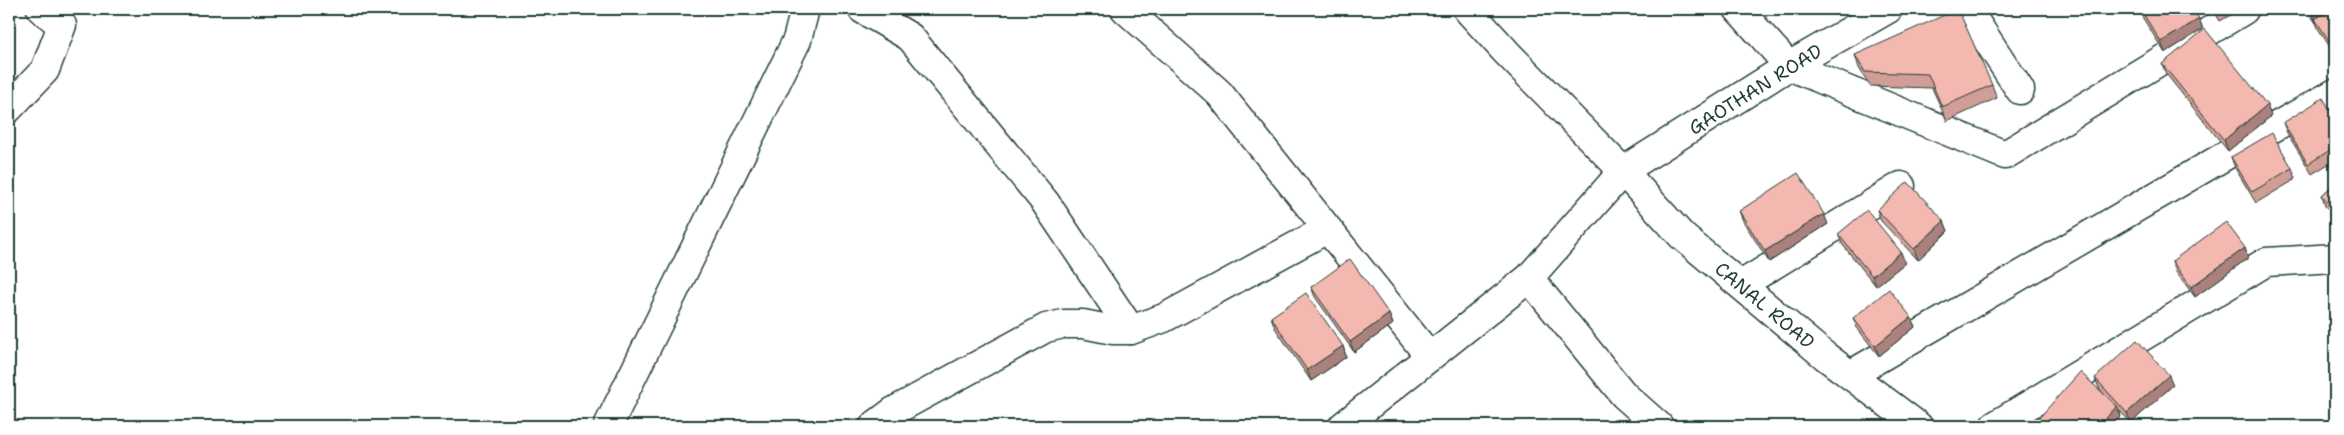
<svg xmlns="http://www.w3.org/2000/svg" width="2344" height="435" font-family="'Shantell Sans',sans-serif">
  <rect width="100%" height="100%" fill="#fff"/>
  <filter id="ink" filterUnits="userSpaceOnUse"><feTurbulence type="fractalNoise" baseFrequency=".02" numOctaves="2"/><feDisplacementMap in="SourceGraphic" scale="10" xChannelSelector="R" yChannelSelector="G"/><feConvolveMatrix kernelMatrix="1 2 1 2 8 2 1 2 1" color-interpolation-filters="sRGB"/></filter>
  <g filter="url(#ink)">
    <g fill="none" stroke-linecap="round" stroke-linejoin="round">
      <g stroke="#1f3d34" stroke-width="31">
        <g id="minor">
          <polyline points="862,9 910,37 1045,202 1131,330"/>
          <polyline points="1125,9 1219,93 1430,357"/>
          <polyline points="1738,9 1789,66 2005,155 2244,10"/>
          <polyline points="1967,9 2020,90"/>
          <polyline points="9,108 45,70 62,25 41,9"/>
          <polyline points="1529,278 1624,395 1659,426"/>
          <polyline points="1741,285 1901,186"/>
          <polyline points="1850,375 2264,133 2335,93"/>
          <polyline points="874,426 894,411 1046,328 1063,324 1083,324 1113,330 1131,330 1164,318 1327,229"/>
          <polyline points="1343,426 1529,278 1623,171"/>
          <polyline points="1994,426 2266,262 2335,258"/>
        </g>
      </g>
      <g stroke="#1f3d34" stroke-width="31">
        <g id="tertiary">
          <polyline points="1467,9 1507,53 1623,171 1682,236 1825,356 1918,426"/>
          <polyline points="1623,171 1789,66 1888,9"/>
          <polyline points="608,426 797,40 805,9"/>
        </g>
      </g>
      <use href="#minor" stroke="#fff" stroke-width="28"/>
      <use href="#tertiary" stroke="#fff" stroke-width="28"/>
    </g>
    <g fill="#d19e97" stroke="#1f3d34">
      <polygon points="2137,9 2193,9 2199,19 2203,29 2165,53"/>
      <polygon points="2213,9 2241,9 2220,21"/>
      <polygon points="2306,9 2335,9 2335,55 2319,30 2316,23"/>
      <polygon points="1855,55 1992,85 1997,98 1947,121 1932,88 1870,86 1859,68"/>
      <polygon points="2162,64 2271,116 2228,151 2166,74"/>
      <polygon points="2335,118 2335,160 2312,174 2287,133 2283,123"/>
      <polygon points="2231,157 2292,168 2296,179 2256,203 2235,168"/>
      <polygon points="2335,183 2335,217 2325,206 2322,195"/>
      <polygon points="1877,210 1944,221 1948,231 1918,260 1881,221"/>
      <polygon points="1739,211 1828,224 1769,262 1743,221"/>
      <polygon points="1838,234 1905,263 1876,286 1842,244"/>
      <polygon points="2245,248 2248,258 2195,297 2176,272 2172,261"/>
      <polygon points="1311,287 1389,314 1393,324 1354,352 1315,297"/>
      <polygon points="1271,317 1343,346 1346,357 1311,381 1275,328"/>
      <polygon points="1911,317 1915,327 1879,356 1857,328 1853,318"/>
      <polygon points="2095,378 2173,385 2131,423 2119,410 2121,416 2112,426 2041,426 2038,419 2103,393 2099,388"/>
    </g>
    <g fill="#aa817b" stroke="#1f3d34">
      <polygon points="2318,9 2335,9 2315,19 2316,23 2312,12"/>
      <polygon points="2199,19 2203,29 2165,53 2161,42"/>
      <polygon points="2267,105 2271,116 2228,151 2224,140"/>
      <polygon points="1824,214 1828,224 1769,262 1765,251"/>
      <polygon points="1944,221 1948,231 1918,260 1914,249"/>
      <polygon points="2245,248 2248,258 2195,297 2191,287"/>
      <polygon points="1901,252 1905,263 1876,286 1872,276"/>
      <polygon points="1389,314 1393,324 1354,352 1350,342"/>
      <polygon points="1911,317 1915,327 1879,356 1875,346"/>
      <polygon points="1343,346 1346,357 1311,381 1307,370"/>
      <polygon points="2169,375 2173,385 2131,423 2127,413"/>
      <polygon points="2117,406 2121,416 2112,426 2099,426"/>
    </g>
    <g fill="#f3b8b0" stroke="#1f3d34">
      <polygon points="1958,9 1992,85 1942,107 1928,74 1865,72 1855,55"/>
      <polygon points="2140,9 2193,9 2199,19 2161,42"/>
      <polygon points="2310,9 2318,9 2312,12"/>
      <polygon points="2331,9 2335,9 2335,50 2315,19"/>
      <polygon points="2205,29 2267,105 2224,140 2162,64"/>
      <polygon points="2323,98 2335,118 2335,147 2308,164 2283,123"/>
      <polygon points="2272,133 2292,168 2252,192 2231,157"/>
      <polygon points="1798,173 1824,214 1765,251 1739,211"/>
      <polygon points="1908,182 1944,221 1914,249 1877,210"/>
      <polygon points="2335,183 2335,211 2322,195"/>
      <polygon points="1867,210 1901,252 1872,276 1838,234"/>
      <polygon points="2226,222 2245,248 2191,287 2172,261"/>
      <polygon points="1350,259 1389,314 1350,342 1311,287"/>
      <polygon points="1889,289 1911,317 1875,346 1853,318"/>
      <polygon points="1306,293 1343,346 1307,370 1271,317"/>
      <polygon points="2137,340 2169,375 2127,413 2095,378"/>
      <polygon points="2080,372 2117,406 2099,426 2047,426 2038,419"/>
    </g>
  </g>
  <g text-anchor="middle" stroke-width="5" stroke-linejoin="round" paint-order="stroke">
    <g font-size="19" fill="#1f3d34" stroke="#fff">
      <text transform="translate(1755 89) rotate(-32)" y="7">GAOTHAN ROAD</text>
      <text transform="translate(1765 305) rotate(40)" y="7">CANAL ROAD</text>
    </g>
  </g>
  <rect width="2344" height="435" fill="none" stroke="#fff" stroke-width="30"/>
  <rect x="15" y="15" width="2314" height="405" fill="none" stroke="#1f3d34" stroke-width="2" filter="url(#ink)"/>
</svg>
